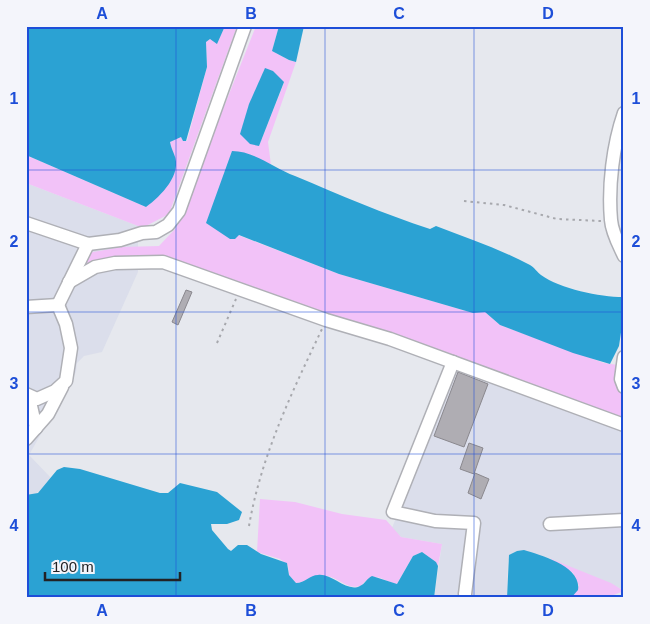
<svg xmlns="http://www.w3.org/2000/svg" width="650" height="624" font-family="Arial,sans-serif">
  <rect width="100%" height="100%" fill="#e6e8ee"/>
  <g fill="#dbdeeb">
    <polygon points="26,183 138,226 138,272 102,352 84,356 77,363 76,372 29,455 51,478 42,490 33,495 26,495"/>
    <polygon points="456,366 624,432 624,590 549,558 517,551 513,553 508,561 507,598 434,598 442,544 401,537 392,528"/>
  </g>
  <g fill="#f2c2f8" fill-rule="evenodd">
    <polygon points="225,26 237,26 169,214 146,226 138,226 26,183 26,155 146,207 172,151 170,142 181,136 183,141 187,141 207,67 206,42 210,39 217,43"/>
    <path d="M256,26H279L272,51L289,60L296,62L268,142L271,165L232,152L207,223L339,274L473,313L485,312L500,325L604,363L618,365L617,386L624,394V421L492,370L350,324L172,260L78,274L88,253L122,247L159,246L176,228ZM265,69L284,83L259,146Z"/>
    <path d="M260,499L295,502L342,514L386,520L401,537L442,544L438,566L436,562L422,552L413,556L397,584C381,581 375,569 361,586C346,590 340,578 327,576C311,574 309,582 296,583L289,575L288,565L280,559L257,552Z"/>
    <polygon points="549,558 611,583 624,591 606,598 571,598 579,586 573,573"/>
  </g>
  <g fill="#2ba2d3">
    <path d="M26,26H225L217,44L210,39L206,42L207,67L186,141H183L181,137L170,142C171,147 172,149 174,154C183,174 161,196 146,207L26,155Z"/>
    <polygon points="279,26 304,26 296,62 289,60 272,51"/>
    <polygon points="265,68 273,71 284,82 259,146 250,144 240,134 249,104"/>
    <path d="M232,151C254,151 274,168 295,176C340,195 384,214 430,229L436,226C467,238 500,249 530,265C534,267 537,272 541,275C560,289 600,297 623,297L624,312L619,346L610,364L573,353L500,325L485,312L473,313L339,274L239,235L235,239H230L206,223Z"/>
    <path d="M64,467L80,469L160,493H168L180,483L217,492L242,512L239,520L227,524H211L212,530L228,549L231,551L238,545H247L261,554L287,563L289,575L296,583C305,583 310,575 318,575C332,573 347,593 360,586C365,584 367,578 372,576L397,584L413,556L422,552L436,562L438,566L434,598H26V495L38,493L57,470Z"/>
    <path d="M524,550C540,555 582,566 578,590L571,598H507L509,555L517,551Z"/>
  </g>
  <g fill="#afadb3" stroke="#8a888e">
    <polygon points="186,290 192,292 178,325 172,322"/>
    <polygon points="458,372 488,384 464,447 434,436"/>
    <polygon points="469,443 483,448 474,474 460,469"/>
    <polygon points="475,473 489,479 481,499 468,493"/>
  </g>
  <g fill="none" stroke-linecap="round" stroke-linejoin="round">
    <g stroke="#afb0b6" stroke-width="15">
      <g id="minor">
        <path d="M624,113C613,145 608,186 611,220C612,233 619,245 624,256"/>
        <polyline points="26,223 88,244 120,240 142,233 156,232 168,225 179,211 245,26"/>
        <polyline points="69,282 95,267 115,263 163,262 326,320 390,339 624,425"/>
        <polyline points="58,305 88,244"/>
        <polyline points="26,307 58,305"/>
        <polyline points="624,357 621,379 624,387"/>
        <polyline points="453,362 393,512 435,521 474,523 465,594"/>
        <polyline points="26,394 37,399 55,391 66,381 71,348 66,324 58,305"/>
        <polyline points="26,396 31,406 36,428"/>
        <polyline points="26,439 48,414 62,387"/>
        <polyline points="550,524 624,520"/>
      </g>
    </g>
    <g stroke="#a7a8ad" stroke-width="2" stroke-dasharray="2.5 4" stroke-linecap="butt">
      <polyline points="464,201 504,205 557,219 601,221"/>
      <polyline points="217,343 236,299"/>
      <path d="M249,526C261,456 292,392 322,329"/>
    </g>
    <use href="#minor" stroke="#fff" stroke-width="12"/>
  </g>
  <path fill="none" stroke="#1d4ed8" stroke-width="1" stroke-opacity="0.55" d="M176,26V598M325,26V598M474,26V598M26,170H624M26,312H624M26,454H624"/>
  <rect width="650" height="624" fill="none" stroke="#f4f5fb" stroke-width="55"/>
  <path d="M45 572v8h135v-8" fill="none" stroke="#222224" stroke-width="2.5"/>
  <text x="52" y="572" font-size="15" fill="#222224" stroke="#f4f5fb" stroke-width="4" paint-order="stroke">100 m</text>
  <rect x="28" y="28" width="594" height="568" fill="none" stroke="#1d4ed8" stroke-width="2"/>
  <g font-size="16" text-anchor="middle" font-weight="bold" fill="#1d4ed8">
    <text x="102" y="19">A</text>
    <text x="251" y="19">B</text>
    <text x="399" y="19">C</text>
    <text x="548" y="19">D</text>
    <text x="14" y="104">1</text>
    <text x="636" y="104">1</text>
    <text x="14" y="247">2</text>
    <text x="636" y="247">2</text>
    <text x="14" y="389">3</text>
    <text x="636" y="389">3</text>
    <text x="14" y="531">4</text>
    <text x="636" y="531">4</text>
    <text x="102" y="616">A</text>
    <text x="251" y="616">B</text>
    <text x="399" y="616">C</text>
    <text x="548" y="616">D</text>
  </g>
</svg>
